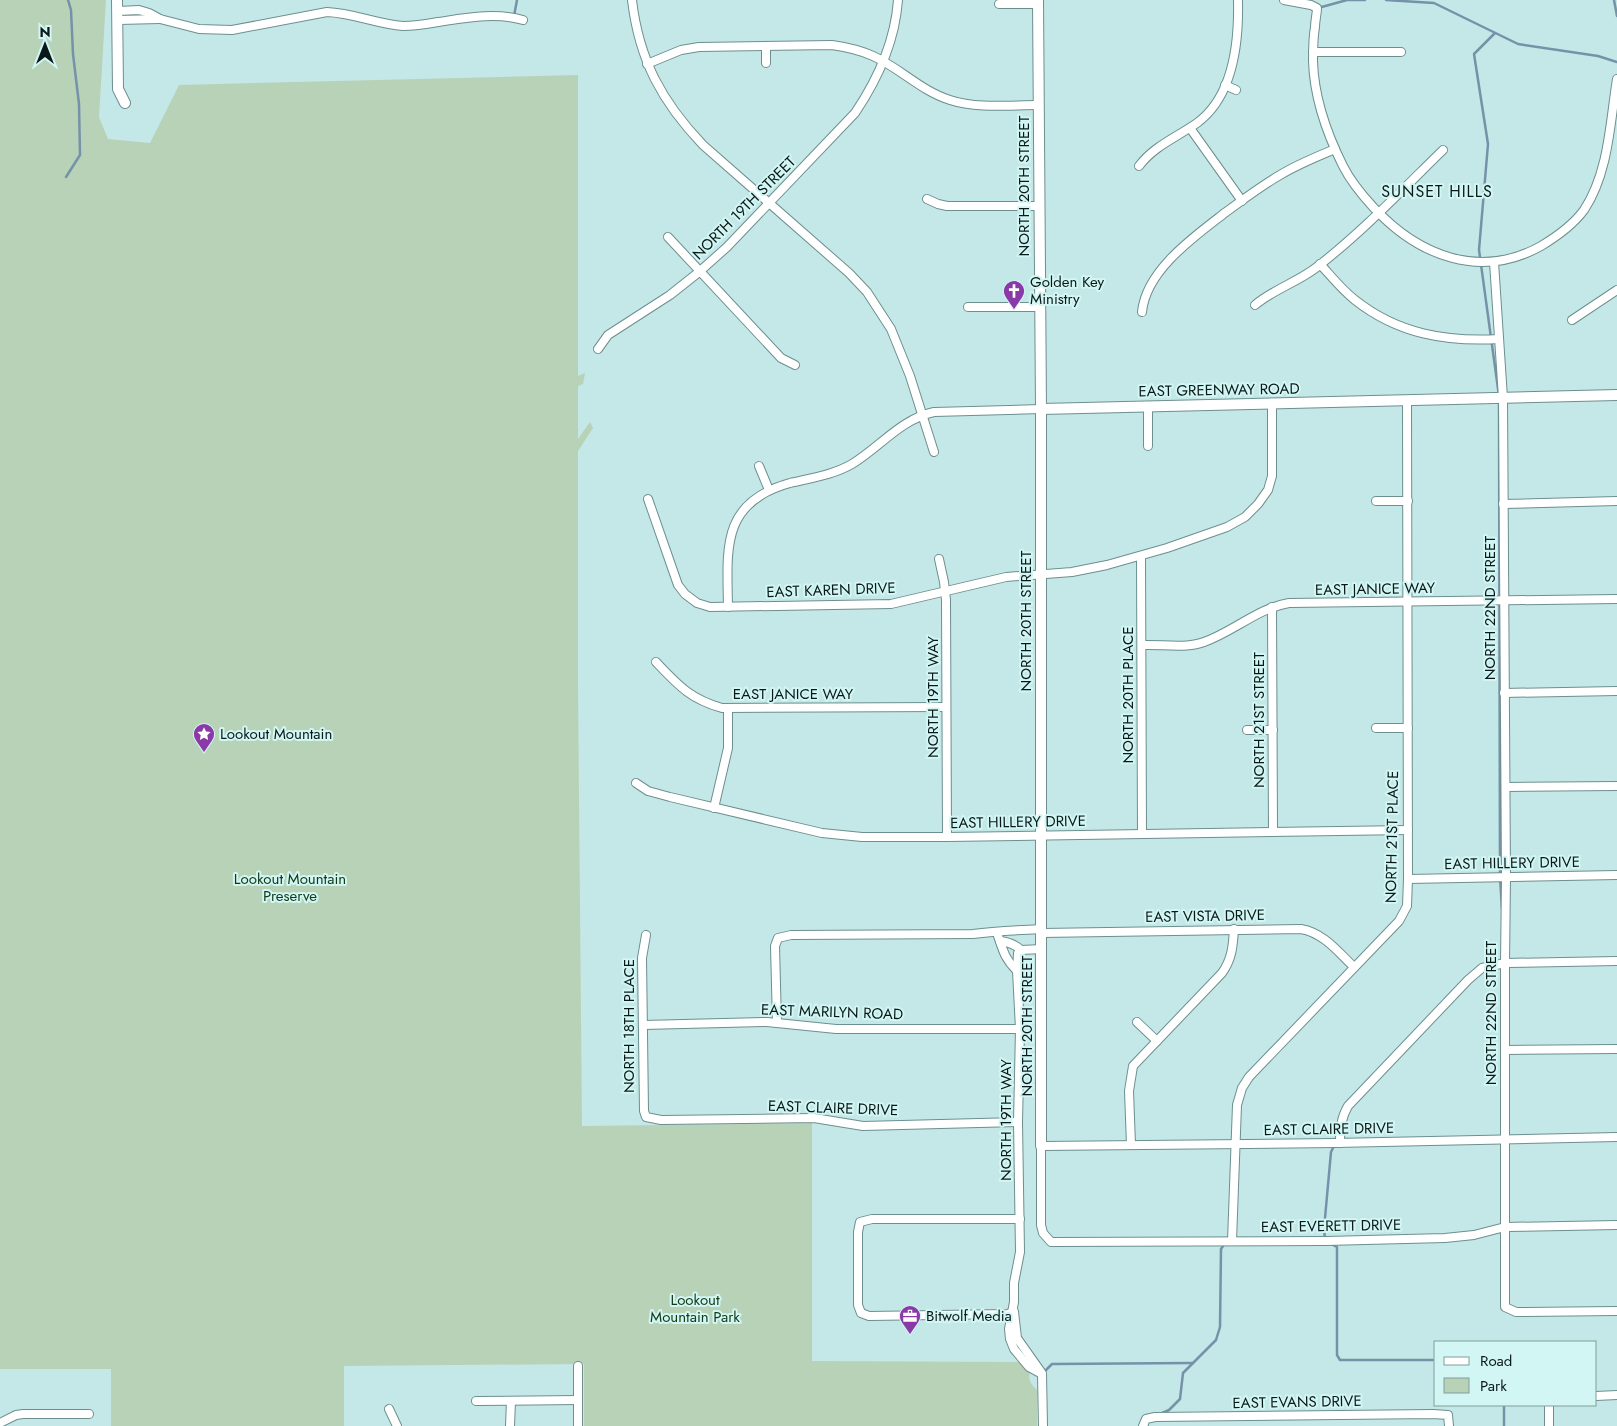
<svg xmlns="http://www.w3.org/2000/svg" width="1617" height="1426" font-family="Jost,sans-serif">
  <rect width="100%" height="100%" fill="#c4e8e7"/>
  <path fill="#b8d2b8" d="M0,0H106L99,117L108,139L150,143L179,85L578,75V376L585,373L583,384L578,386V439L590,422L593,428L578,451V685L582,1126L812,1123V1361L1023,1362L1031,1370C1027,1379 1030,1383 1037,1390V1426H584V1364L344,1366V1426H111V1369H0Z"/>
  <g fill="none" stroke-linecap="round" stroke-linejoin="round">
    <g stroke="#7592a8" stroke-width="2.5">
      <polyline points="1386,0 1434,3 1518,44 1598,56 1617,62"/>
      <polyline points="1614,0 1617,16"/>
      <polyline points="1318,8 1347,0 1365,0"/>
      <polyline points="514,16 517,0"/>
      <polyline points="1495,33 1474,54 1488,144 1479,250 1499,396"/>
      <polyline points="66,177 80,155 79,104 73,54 71,10 68,0"/>
      <polyline points="1499,402 1500,877 1502,909"/>
      <polyline points="1325,1239 1324,1229 1331,1152 1335,1144"/>
      <polyline points="1331,1244 1337,1247 1337,1355 1340,1360 1436,1360"/>
      <polyline points="1043,1373 1052,1364 1193,1363"/>
      <polyline points="1160,1414 1169,1410 1180,1399 1183,1373 1216,1340 1220,1327 1221,1249 1225,1243"/>
      <polyline points="1504,1426 1504,1405"/>
    </g>
    <g stroke="#6d8f8e" stroke-width="10">
      <g id="street">
        <path d="M632,0C639,60 662,102 703,145L849,273L867,292L891,329L910,376L934,452"/>
        <path d="M1284,0L1311,5L1317,8C1317,14 1315,20 1315,27C1313,38 1313,49 1313,61C1314,97 1327,134 1343,166C1351,182 1362,195 1374,208C1419,256 1480,280 1541,246C1556,237 1573,225 1584,210C1609,172 1610,122 1617,79"/>
        <polyline points="999,4 1038,4"/>
        <path d="M118,11L139,10L149,13L160,19L199,29L232,30L327,12C353,13 377,24 403,26C415,26 427,24 438,22C465,18 496,12 523,20"/>
        <polyline points="118,20 160,19"/>
        <polyline points="766,47 766,63"/>
        <polyline points="1313,52 1401,52"/>
        <path d="M647,64L681,50L699,47L832,45C846,47 860,50 873,56C900,68 921,91 950,100C977,109 1010,105 1038,105"/>
        <polyline points="1225,85 1236,90"/>
        <polyline points="1190,128 1242,201"/>
        <path d="M1139,166C1154,146 1177,137 1197,123C1234,96 1239,42 1238,0"/>
        <polyline points="927,199 938,204 947,206 1039,206"/>
        <polyline points="668,237 781,358 795,365"/>
        <polyline points="1494,262 1503,398 1506,877 1505,963 1505,1307 1516,1312 1617,1311"/>
        <path d="M1320,264C1331,276 1342,290 1355,300C1398,334 1446,342 1499,339"/>
        <path d="M1255,305C1274,289 1298,282 1317,267C1362,232 1402,190 1443,150"/>
        <polyline points="968,307 1040,307"/>
        <path d="M1142,312C1146,270 1195,236 1226,212C1244,199 1261,186 1280,175C1298,164 1316,157 1335,149"/>
        <polyline points="1572,320 1617,290"/>
        <path d="M598,349L608,335L670,295L699,272L727,247L855,113C878,79 895,42 898,0"/>
        <polyline points="1148,406 1148,446"/>
        <polyline points="759,466 769,490"/>
        <polyline points="648,499 678,585 685,594 697,603 710,607 891,604 1006,577 1072,572 1107,565 1167,548 1227,527 1245,517 1258,504 1268,490 1272,476 1272,403"/>
        <polyline points="1376,501 1408,501"/>
        <polyline points="1503,504 1617,501"/>
        <polyline points="1141,556 1142,834"/>
        <polyline points="939,559 944,582 946,600 947,837"/>
        <path d="M728,607C727,548 721,502 790,483C811,478 833,475 852,464C880,447 901,419 934,412L1041,409"/>
        <polyline points="1272,607 1273,832"/>
        <path d="M1142,645C1161,644 1185,649 1204,642C1233,632 1258,608 1289,603L1617,599"/>
        <path d="M656,662C678,685 690,699 722,708L946,707"/>
        <polyline points="1504,693 1617,691"/>
        <polyline points="1376,728 1408,728"/>
        <polyline points="1247,730 1273,730"/>
        <polyline points="636,783 648,791 670,797 822,833 862,837 947,837 1408,830"/>
        <polyline points="1506,787 1617,786"/>
        <polyline points="714,808 728,748 728,709"/>
        <polyline points="1408,879 1617,875"/>
        <path d="M997,933C1003,950 1004,958 1017,971L1020,1029L1018,1122L1020,1252L1014,1283V1302L1009,1329L1010,1339L1014,1349L1029,1367L1042,1374"/>
        <path d="M1042,933L1301,929C1324,933 1338,952 1354,967"/>
        <polyline points="646,935 642,958 644,1111 646,1117 661,1120 814,1118 863,1126 1018,1122"/>
        <path d="M1000,941C1008,942 1015,944 1021,950"/>
        <polyline points="1017,971 1018,953 1021,950 1042,949"/>
        <polyline points="1137,1022 1157,1041"/>
        <path d="M777,1023L775,946L778,938L791,935L973,934C996,931 1019,930 1042,929"/>
        <polyline points="643,1025 767,1022 836,1029 1020,1029"/>
        <polyline points="1505,1050 1617,1049"/>
        <polyline points="1617,1137 1335,1143 1041,1146 1041,1225 1043,1233 1051,1242 1326,1241 1445,1238 1474,1235 1505,1227 1617,1225"/>
        <path d="M1340,1143C1340,1129 1341,1118 1348,1106L1468,980L1482,968L1505,963L1617,961"/>
        <path d="M1131,1145L1129,1091L1133,1066L1222,973C1232,959 1233,946 1234,929"/>
        <polyline points="1232,1241 1237,1105 1242,1088 1249,1077 1399,921 1407,906 1408,879 1407,400"/>
        <polyline points="1014,1312 1007,1314 869,1316 861,1313 858,1305 858,1232 860,1222 872,1219 1020,1219"/>
        <polyline points="1014,1312 1017,1338 1041,1372"/>
        <polyline points="578,1366 578,1426"/>
        <polyline points="1042,1374 1043,1426"/>
        <polyline points="1596,1396 1617,1395"/>
        <polyline points="476,1401 578,1400"/>
        <polyline points="389,1409 397,1426"/>
        <polyline points="2,1422 16,1415 23,1414 89,1414"/>
        <polyline points="510,1426 511,1401"/>
        <polyline points="1143,1426 1146,1419 1155,1417 1433,1414 1448,1415 1449,1426"/>
        <polyline points="1549,1426 1549,1405"/>
      </g>
    </g>
    <g stroke="#6d8f8e" stroke-width="12">
      <g id="secondary">
        <polyline points="117,0 118,89 125,103"/>
        <polyline points="1038,0 1041,409 1041,1146"/>
        <polyline points="1041,409 1617,395"/>
      </g>
    </g>
    <use href="#street" stroke="#fff" stroke-width="8"/>
    <use href="#secondary" stroke="#fff" stroke-width="10"/>
  </g>
  <defs>
    <g id="church-pin" transform="scale(1.125)"><path d="M0 17L-7.5 6A9.5 9.5 0 1 1 7.5 6Z" fill="#8a39a9" stroke="#d1f6f4"/><path d="M-1.2-6h2.4v3.5h3.3v2.4h-3.3V6h-2.4V-.1h-3.3v-2.4h3.3Z" fill="#fff"/></g>
    <g id="sight-pin" transform="scale(1.125)"><path d="M0 17L-7.5 6A9.5 9.5 0 1 1 7.5 6Z" fill="#8a39a9" stroke="#d1f6f4"/><path d="M0-6L1.8-2.2L6-1.7L2.9 1.2L3.7 5.4L0 3.3L-3.7 5.4L-2.9 1.2L-6-1.7L-1.8-2.2Z" fill="#fff"/></g>
    <g id="office-pin" transform="scale(1.125)"><path d="M0 17L-7.5 6A9.5 9.5 0 1 1 7.5 6Z" fill="#8a39a9" stroke="#d1f6f4"/><path d="M-6-3h4V-5.5h4V-3h4V5H-6ZM-1-4.5V-3h2v-1.5ZM-6 0V1H6V0Z" fill="#fff"/></g>
  </defs>
  <g fill-rule="evenodd">
    <use href="#church-pin" x="1014" y="291"/>
    <use href="#sight-pin" x="204" y="734"/>
    <use href="#office-pin" x="910" y="1316"/>
  </g>
  <g text-anchor="middle" stroke-width="4" stroke-linejoin="round" paint-order="stroke">
    <g font-size="15" fill="#0b1818" stroke="#d1f6f4">
      <text transform="translate(1024 186) rotate(-90)" y="5">NORTH 20TH STREET</text>
      <text transform="translate(744 208) rotate(-45)" y="5">NORTH 19TH STREET</text>
      <text transform="translate(1219 390) rotate(-1)" y="5">EAST GREENWAY ROAD</text>
      <text transform="translate(1375 589) rotate(-1)" y="5">EAST JANICE WAY</text>
      <text transform="translate(831 590) rotate(-2)" y="5">EAST KAREN DRIVE</text>
      <text transform="translate(1490 608) rotate(-90)" y="5">NORTH 22ND STREET</text>
      <text transform="translate(1026 621) rotate(-90)" y="5">NORTH 20TH STREET</text>
      <text x="793" y="699">EAST JANICE WAY</text>
      <text transform="translate(1128 695) rotate(-90)" y="5">NORTH 20TH PLACE</text>
      <text transform="translate(933 697) rotate(-90)" y="5">NORTH 19TH WAY</text>
      <text transform="translate(1259 720) rotate(-90)" y="5">NORTH 21ST STREET</text>
      <text transform="translate(1018 822) rotate(-1)" y="5">EAST HILLERY DRIVE</text>
      <text transform="translate(1392 837) rotate(-89)" y="5">NORTH 21ST PLACE</text>
      <text transform="translate(1512 863) rotate(-1)" y="5">EAST HILLERY DRIVE</text>
      <text transform="translate(1205 916) rotate(-1)" y="5">EAST VISTA DRIVE</text>
      <text transform="translate(832 1012) rotate(2)" y="5">EAST MARILYN ROAD</text>
      <text transform="translate(1491 1013) rotate(-90)" y="5">NORTH 22ND STREET</text>
      <text transform="translate(629 1026) rotate(-90)" y="5">NORTH 18TH PLACE</text>
      <text transform="translate(1027 1026) rotate(-90)" y="5">NORTH 20TH STREET</text>
      <text transform="translate(833 1108) rotate(2)" y="5">EAST CLAIRE DRIVE</text>
      <text transform="translate(1006 1120) rotate(-90)" y="5">NORTH 19TH WAY</text>
      <text transform="translate(1329 1129) rotate(-1)" y="5">EAST CLAIRE DRIVE</text>
      <text transform="translate(1331 1226) rotate(-1)" y="5">EAST EVERETT DRIVE</text>
      <text transform="translate(1297 1402) rotate(-1)" y="5">EAST EVANS DRIVE</text>
    </g>
    <g font-size="15" fill="#0b1818" stroke="#d1f6f4" text-anchor="start">
      <text x="1030" y="287">Golden Key<tspan x="1030" dy="17">Ministry</tspan></text>
      <text x="220" y="739">Lookout Mountain</text>
      <text x="926" y="1321">Bitwolf Media</text>
    </g>
    <g font-size="15" fill="#123a15" stroke="#d1f6f4">
      <text x="290" y="884">Lookout Mountain<tspan x="290" dy="17">Preserve</tspan></text>
      <text x="695" y="1305">Lookout<tspan x="695" dy="17">Mountain Park</tspan></text>
    </g>
    <g font-size="16" letter-spacing="1" fill="#0b1818" stroke="#d1f6f4">
      <text x="1437" y="197">SUNSET HILLS</text>
    </g>
  </g>
  <rect x="1434" y="1341" width="162" height="65" fill="#d1f6f4" stroke="#829d9c"/>
  <rect x="1444" y="1357" width="25" height="8" fill="#ffffff" stroke="#829d9c"/>
  <text x="1480" y="1366" font-size="15" fill="#0b1818">Road</text>
  <rect x="1444" y="1378" width="25" height="15" fill="#b8d2b8" stroke="#829d9c"/>
  <text x="1480" y="1391" font-size="15" fill="#0b1818">Park</text>
  <g transform="translate(45 45)" stroke="#d1f6f4" stroke-width="4" paint-order="stroke">
  <path d="M0-4L9 19L0 12L-9 19Z" fill="#0b1818"/>
  <text y="-8" font-size="14" font-weight="bold" text-anchor="middle" fill="#0b1818">N</text>
  </g>
</svg>
